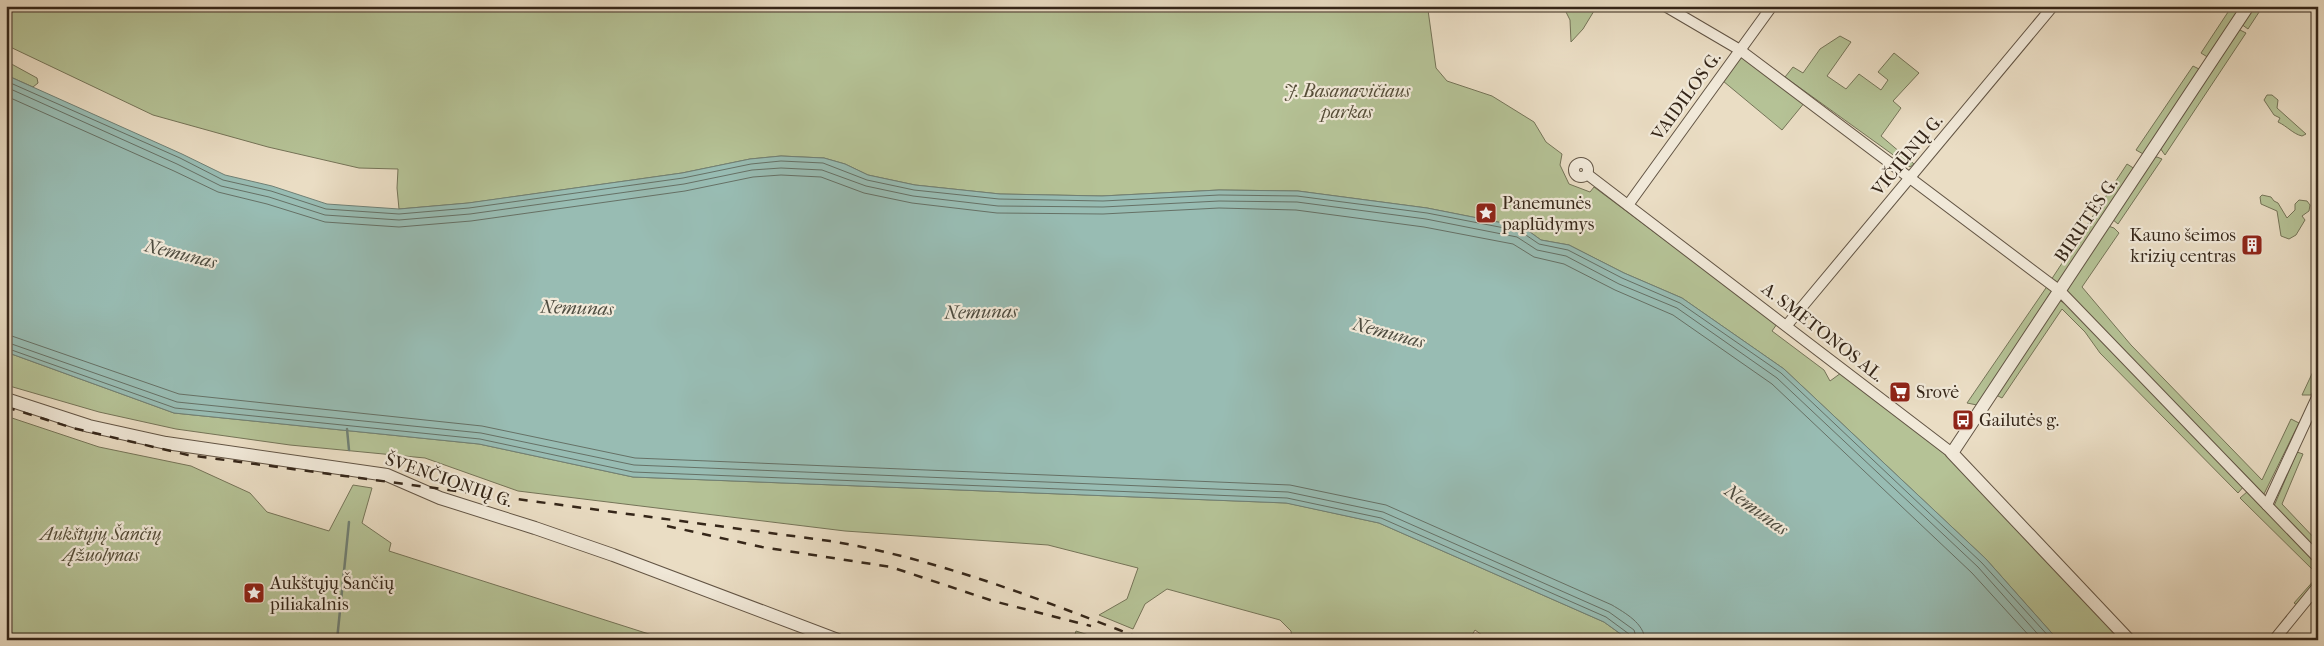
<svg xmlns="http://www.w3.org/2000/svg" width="2324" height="646" font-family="'IM FELL French Canon',serif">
  <rect width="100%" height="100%" fill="#eaddc4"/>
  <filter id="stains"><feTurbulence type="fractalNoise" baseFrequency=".004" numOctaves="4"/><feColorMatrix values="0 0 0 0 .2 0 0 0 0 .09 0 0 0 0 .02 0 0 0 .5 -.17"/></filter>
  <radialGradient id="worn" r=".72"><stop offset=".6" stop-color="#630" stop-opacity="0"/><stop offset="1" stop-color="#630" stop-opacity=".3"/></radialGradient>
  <g fill="#b5c296" stroke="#757458">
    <polygon points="6,6 1430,6 1428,10 1436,68 1447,81 1492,96 1534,122 1546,142 1562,154 1560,165 1569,184 1590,192 1594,187 1777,324 1772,331 1824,370 1830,381 1841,373 1951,459 2122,640 2058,640 1986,559 1784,369 1682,298 1624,273 1569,245 1541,240 1523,227 1427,208 1298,191 1219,190 1102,196 1000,194 915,185 868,175 845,164 824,158 781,156 750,159 682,173 469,203 399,209 397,188 398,169 359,168 268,147 153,115 6,45"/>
    <polygon points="1563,6 1597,6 1583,29 1571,42 1570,20"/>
    <polygon points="2232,6 2243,6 2209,58 2201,53"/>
    <polygon points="2253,6 2263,6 2248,29 2241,24"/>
    <polygon points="2238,29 2246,33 2165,155 2160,148"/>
    <polygon points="1840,36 1851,42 1827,76 1846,89 1859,74 1881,90 1888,80 1878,72 1894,53 1919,73 1893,101 1901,108 1881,136 1914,164 1910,167 1785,77 1793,67 1803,73 1820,49"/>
    <polygon points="1741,55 1805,102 1782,130 1723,81"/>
    <polygon points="6,61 37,78 38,83 33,87 6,75"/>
    <polygon points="2193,66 2201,70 2145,155 2136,150"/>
    <path d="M2267,95H2272L2278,100L2277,108L2306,134L2302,136C2293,134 2287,126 2278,122L2280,118L2274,115L2264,100Z"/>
    <polygon points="2157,157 2162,159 2118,224 2112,219 2153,158"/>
    <polygon points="2127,164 2135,169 2058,283 2051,280"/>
    <polygon points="2262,195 2271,197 2274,201 2278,203 2287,218 2295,210 2295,204 2299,200 2307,201 2310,205 2309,211 2302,216 2305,220 2296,235 2289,239 2281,236 2277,211 2261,204 2260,197"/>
    <polygon points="2108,226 2114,228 2119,233 2082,287 2131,345 2262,480 2291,419 2299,423 2264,494 2066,292"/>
    <polygon points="2048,285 2053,289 1977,405 1967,403"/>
    <polygon points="2059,300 2069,306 2244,486 2238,493 2100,353 2085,332 2062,309 2002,398 1996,395"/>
    <polygon points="6,352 174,413 479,444 633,477 1287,503 1379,523 1604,622 1629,640 1489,640 1475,630 1469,640 1292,640 1291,631 1280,620 1167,589 1145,604 1133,629 1099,615 1127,599 1138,568 1048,545 845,531 518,491 425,458 290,445 176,429 99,412 6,385"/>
    <polygon points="2318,361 2318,382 2311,395 2302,395"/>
    <polygon points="6,416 99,447 191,466 250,493 267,512 329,531 353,485 372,488 362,523 391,543 389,551 652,635 653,640 6,640"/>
    <polygon points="2297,452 2303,454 2282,504 2318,542 2318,552 2274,506"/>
    <polygon points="2248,491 2318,562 2318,580 2297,605 2294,603 2316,578 2316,573 2240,498"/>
    <polygon points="1076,631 1104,640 1073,640"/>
  </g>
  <polygon fill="#98bcb3" stroke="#708075" points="6,75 182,154 225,175 272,186 327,204 399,209 468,203 682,173 750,159 781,156 824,158 845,164 868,175 915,185 1000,194 1102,196 1219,190 1298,191 1427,208 1523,227 1541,240 1569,245 1624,273 1682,298 1784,369 1986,559 2058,640 1629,640 1604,622 1379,523 1286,503 633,477 479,444 174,413 6,352"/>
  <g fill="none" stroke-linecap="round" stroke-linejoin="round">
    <g stroke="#667166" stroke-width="1">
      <polyline points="6,81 180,158 223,180 271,191 326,209 399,214 469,208 683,178 751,164 781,161 823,163 867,180 914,190 999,199 1103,201 1219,195 1297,196 1427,213 1520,231 1539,244 1568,250 1622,278 1680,303 1781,373 1982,563 2052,640"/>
      <polyline points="6,87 177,164 221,186 269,197 325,215 399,220 470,214 684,184 752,170 781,168 822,170 866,186 913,196 998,206 1103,207 1219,201 1297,202 1426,219 1517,237 1537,250 1566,256 1619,284 1677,308 1777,378 1978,567 2043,640"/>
      <polyline points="6,96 174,171 218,192 267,204 325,222 399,227 471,221 685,191 753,177 781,175 821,177 864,193 912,203 997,213 1103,214 1219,208 1296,210 1424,227 1513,244 1534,257 1564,264 1615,290 1673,315 1772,384 1972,573 2033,640"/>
      <path d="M6,334L179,394L482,426L635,458L1290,485L1386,505L1612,605C1625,613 1644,623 1645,640"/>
      <polyline points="6,342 177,402 481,433 634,465 1288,492 1383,512 1609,612 1634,630 1637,640"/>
      <polyline points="6,348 175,408 480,439 633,472 1287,498 1381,518 1606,617 1629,634 1631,640"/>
    </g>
    <g stroke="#708075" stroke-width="2.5">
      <polyline points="347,429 349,450"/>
      <polyline points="337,640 349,522"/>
    </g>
    <g stroke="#625444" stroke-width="12">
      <g id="minor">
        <polyline points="1665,6 1740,50 2060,291 2318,558"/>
        <circle cx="1581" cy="170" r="7"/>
        <polyline points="1587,174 1952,453"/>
        <polyline points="1628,205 1772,6"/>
        <polyline points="1787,325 2053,6"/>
        <polyline points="2267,505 2318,395"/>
        <polyline points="2274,640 2318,586"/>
      </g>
    </g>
    <g stroke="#625444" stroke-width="14">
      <g id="tertiary">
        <polyline points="6,399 89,426 166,443 387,475 440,498 535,528 613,555 838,640"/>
        <polyline points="2129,640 1952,453 2248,6"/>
      </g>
    </g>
    <use href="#minor" stroke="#f1e9d9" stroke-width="10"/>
    <use href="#tertiary" stroke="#f1e9d9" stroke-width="12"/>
    <g stroke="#352619" stroke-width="2.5" stroke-dasharray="9 9" stroke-linecap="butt">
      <path d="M6,407L73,428L188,455L830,541C939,559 1042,600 1145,640"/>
      <polyline points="667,526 762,547 891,567 993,601 1091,626"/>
    </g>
  </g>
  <defs>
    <g id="sight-square" transform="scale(1.125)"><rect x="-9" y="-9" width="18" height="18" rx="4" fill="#8f2418" stroke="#f1e9d9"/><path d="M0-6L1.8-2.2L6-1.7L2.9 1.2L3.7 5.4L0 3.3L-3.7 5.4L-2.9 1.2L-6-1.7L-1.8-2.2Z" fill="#fff"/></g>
    <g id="building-square" transform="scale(1.125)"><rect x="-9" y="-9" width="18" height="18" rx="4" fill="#8f2418" stroke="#f1e9d9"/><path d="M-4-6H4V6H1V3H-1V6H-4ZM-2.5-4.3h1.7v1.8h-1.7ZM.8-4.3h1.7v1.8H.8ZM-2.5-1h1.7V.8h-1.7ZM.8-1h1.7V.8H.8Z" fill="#fff"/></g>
    <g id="supermarket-square" transform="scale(1.125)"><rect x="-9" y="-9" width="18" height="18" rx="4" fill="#8f2418" stroke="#f1e9d9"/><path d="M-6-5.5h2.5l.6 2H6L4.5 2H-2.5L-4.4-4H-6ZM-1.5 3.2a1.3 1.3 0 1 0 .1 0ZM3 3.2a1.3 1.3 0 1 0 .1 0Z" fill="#fff"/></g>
    <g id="bus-square" transform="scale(1.125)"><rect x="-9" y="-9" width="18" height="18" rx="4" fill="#8f2418" stroke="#f1e9d9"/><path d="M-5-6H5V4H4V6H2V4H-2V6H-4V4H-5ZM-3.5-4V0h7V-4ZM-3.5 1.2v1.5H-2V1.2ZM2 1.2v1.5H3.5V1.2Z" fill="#fff"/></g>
  </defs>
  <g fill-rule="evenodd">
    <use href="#sight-square" x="1486" y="213"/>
    <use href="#building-square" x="2252" y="245"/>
    <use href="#supermarket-square" x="1900" y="392"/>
    <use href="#bus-square" x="1963" y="420"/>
    <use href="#sight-square" x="254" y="593"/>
  </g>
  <g text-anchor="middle" stroke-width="4.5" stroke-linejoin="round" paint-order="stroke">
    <g font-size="18" font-style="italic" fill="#554d38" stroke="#f1e9d9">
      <text x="1347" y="97">J. Basanavičiaus<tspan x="1347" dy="21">parkas</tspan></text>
      <text x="101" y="540">Aukštųjų Šančių<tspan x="101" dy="21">Ąžuolynas</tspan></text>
    </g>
    <g font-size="18" fill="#352619" stroke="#f1e9d9">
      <text transform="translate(1686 96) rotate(-54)" y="6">VAIDILOS G.</text>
      <text transform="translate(1907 155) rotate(-50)" y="6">VIČIŪNŲ G.</text>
      <text transform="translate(2086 220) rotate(-56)" y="6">BIRUTĖS G.</text>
      <text transform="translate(1823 332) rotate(38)" y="6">A. SMETONOS AL.</text>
      <text transform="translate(449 480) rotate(19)" y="6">ŠVENČIONIŲ G.</text>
    </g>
    <g font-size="18" fill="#352619" stroke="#f1e9d9" text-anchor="start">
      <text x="1502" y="209">Panemunės<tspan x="1502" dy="21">paplūdymys</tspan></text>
      <text x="2236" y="241" text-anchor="end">Kauno šeimos<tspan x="2236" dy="21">krizių centras</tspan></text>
      <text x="1916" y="398">Srovė</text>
      <text x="1979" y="426">Gailutės g.</text>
      <text x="270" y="589">Aukštųjų Šančių<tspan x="270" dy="21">piliakalnis</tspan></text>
    </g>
    <g font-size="19" font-style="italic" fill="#4e4c40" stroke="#f1e9d9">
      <text transform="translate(181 253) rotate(14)" y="7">Nemunas</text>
      <text transform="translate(577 307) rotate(2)" y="7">Nemunas</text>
      <text transform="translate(981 311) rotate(-1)" y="7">Nemunas</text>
      <text transform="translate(1389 332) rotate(15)" y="7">Nemunas</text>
      <text transform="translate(1757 509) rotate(36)" y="7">Nemunas</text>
    </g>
  </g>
  <rect width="2324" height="646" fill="none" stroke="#eaddc4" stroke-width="25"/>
  <rect x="8" y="8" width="2309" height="631" fill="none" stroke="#352619" stroke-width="2.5"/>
  <rect x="12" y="12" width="2299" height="621" fill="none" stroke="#352619"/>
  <rect width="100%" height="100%" filter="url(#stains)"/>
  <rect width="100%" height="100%" fill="url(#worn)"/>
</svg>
